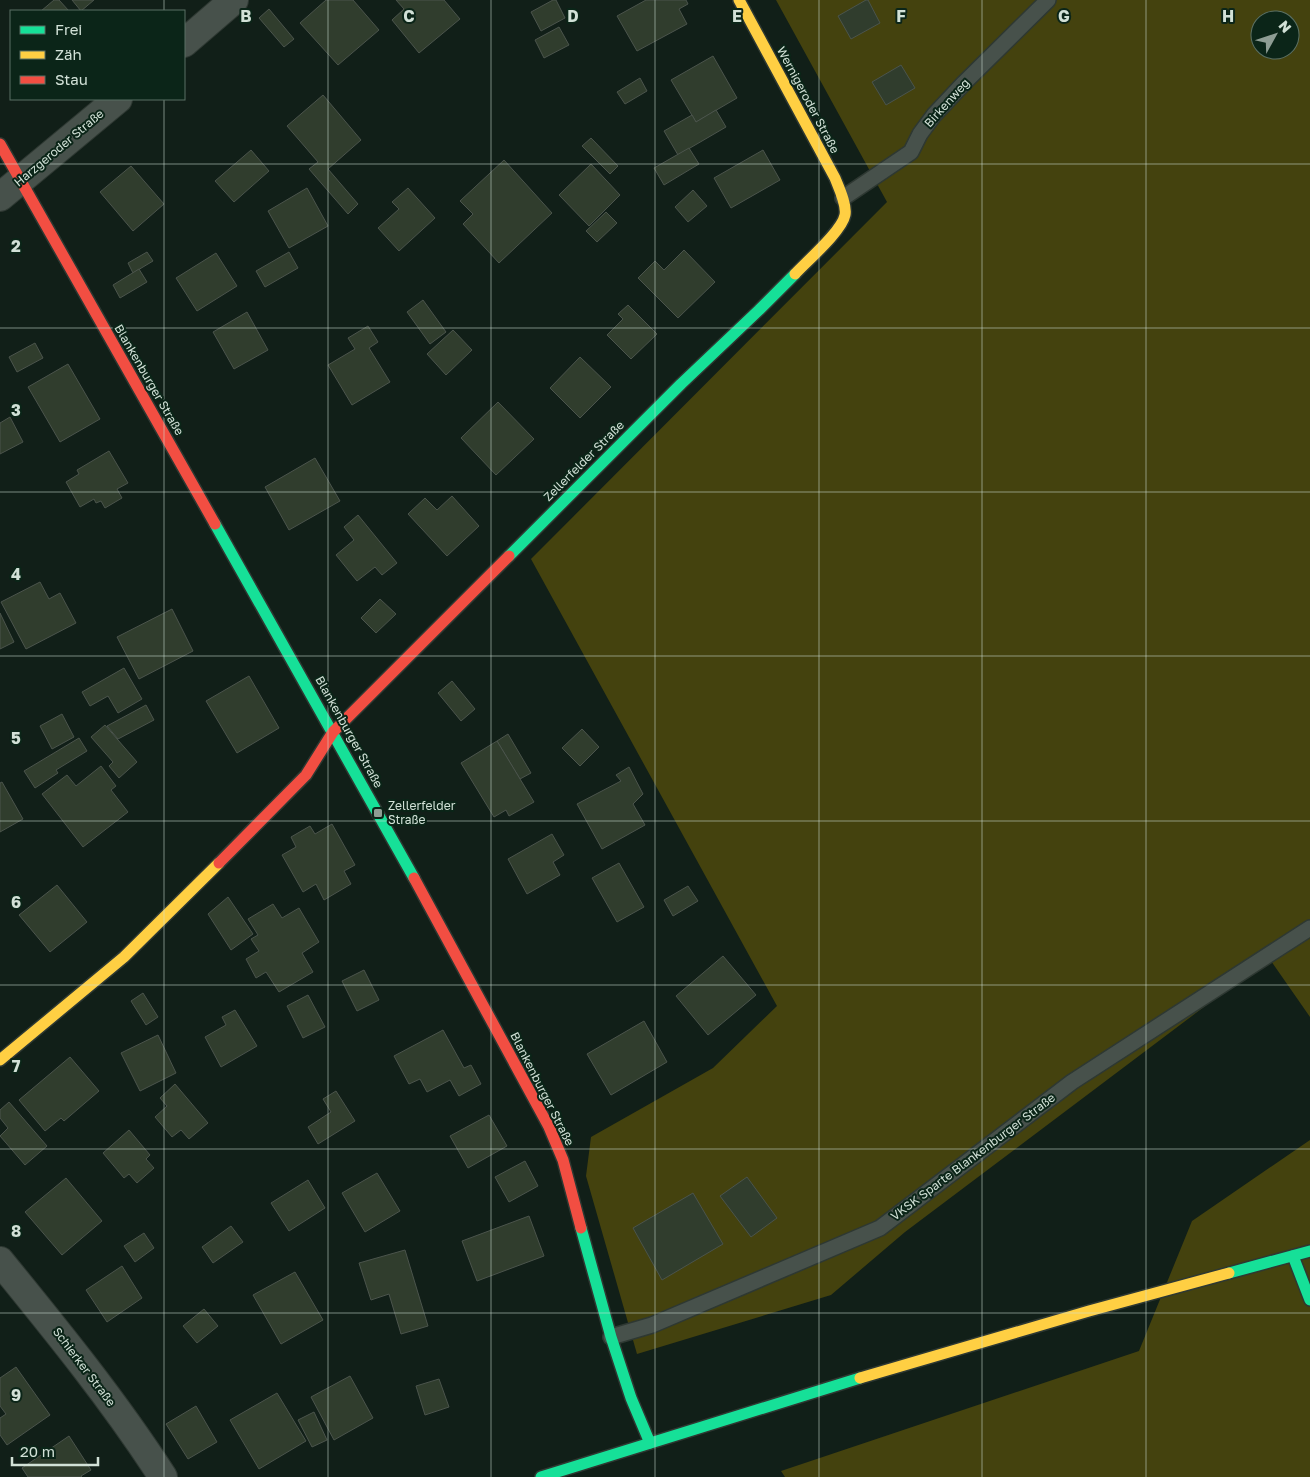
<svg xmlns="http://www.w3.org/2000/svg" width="1310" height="1477" font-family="'Golos Text',sans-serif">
  <rect width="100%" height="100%" fill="#111f18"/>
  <g fill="#44420e" fill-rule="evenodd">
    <path d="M776,0H1310V1017L1269,958L905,1232L831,1295L637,1354L586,1176L591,1137L713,1068L777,1006L531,559L887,202ZM1260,20H1290V50H1260Z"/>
    <polygon points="1310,1140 1310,1477 785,1477 781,1471 1139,1351 1192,1221"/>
  </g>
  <g fill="#303d2d" stroke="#4b544c">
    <polygon points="54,0 59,0 69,11 41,11"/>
    <polygon points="72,0 94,0 81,11"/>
    <polygon points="326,0 353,0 379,30 338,65 300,23"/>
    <polygon points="396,0 444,0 460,19 419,53 392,20 404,9"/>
    <polygon points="553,0 556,0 565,18 541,31 531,12"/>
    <polygon points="646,0 686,0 688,4 679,9 687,24 637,51 617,16"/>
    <polygon points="866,0 868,0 880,23 851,39 838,16"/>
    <polygon points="269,9 294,39 284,47 259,18"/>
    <polygon points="559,27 569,45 544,58 535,40"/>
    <polygon points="713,56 737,98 696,122 671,80"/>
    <polygon points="901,65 915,88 886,105 872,82"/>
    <polygon points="640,78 647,91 625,104 617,92"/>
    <polygon points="323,95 361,140 328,169 358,204 348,214 309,169 318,162 287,126"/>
    <polygon points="716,110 726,127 678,155 664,131 692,115 696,122"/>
    <polygon points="591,138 618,166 610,174 582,146"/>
    <polygon points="689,148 699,164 664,185 654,168"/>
    <polygon points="251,150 269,171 234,202 215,181"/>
    <polygon points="763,150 780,180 731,208 714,178"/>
    <polygon points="504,160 552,213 499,263 463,224 473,214 460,201"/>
    <polygon points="591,164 620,195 589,226 559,195"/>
    <polygon points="131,166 164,204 133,231 100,192"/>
    <polygon points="307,188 328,226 289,248 268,211"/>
    <polygon points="408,188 435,218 399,251 378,228 399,209 392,202"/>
    <polygon points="693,190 707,206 688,222 675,207"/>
    <polygon points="606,212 617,223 597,242 586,231"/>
    <polygon points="684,250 715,282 678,318 638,278 655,261 664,270"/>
    <polygon points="147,252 153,261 133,273 128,263"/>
    <polygon points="289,252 298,268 265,287 256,271"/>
    <polygon points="216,253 237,286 197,311 176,278"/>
    <polygon points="139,269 147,282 120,298 113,285"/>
    <polygon points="423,300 446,332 430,344 407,312"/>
    <polygon points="628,305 657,334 631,359 607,335 623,319 618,314"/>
    <polygon points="247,312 268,350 234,369 213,332"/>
    <polygon points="368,326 378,342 369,348 390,382 352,405 328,365 355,349 348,338"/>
    <polygon points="453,330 472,350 446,375 427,354"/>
    <polygon points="35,343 43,358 17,372 9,357"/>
    <polygon points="580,357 611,387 580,418 550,388"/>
    <polygon points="68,364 100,419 60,442 28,387"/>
    <polygon points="498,402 534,439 496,475 461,438"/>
    <polygon points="10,417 23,442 0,454 0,423"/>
    <polygon points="109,451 128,483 117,489 122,498 105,508 101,501 96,503 94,499 80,507 66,482 79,474 77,470"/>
    <polygon points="315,458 340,501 289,530 265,487"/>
    <polygon points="452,496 479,526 447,556 408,514 425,498 437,510"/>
    <polygon points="358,515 397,563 382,575 375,567 357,581 336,555 354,540 344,527"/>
    <polygon points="40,582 49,599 60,593 76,623 26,649 1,602"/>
    <polygon points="380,599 396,614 376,633 361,618"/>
    <polygon points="172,609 193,651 139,679 117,637"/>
    <polygon points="0,613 14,642 0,649"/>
    <polygon points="124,668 142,699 118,713 108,696 90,706 82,692"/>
    <polygon points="249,676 279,728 237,753 206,701"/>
    <polygon points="452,681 475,709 461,721 438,693"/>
    <polygon points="146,705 154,720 118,739 107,726"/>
    <polygon points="62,714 74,737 52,749 40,726"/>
    <polygon points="105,725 137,762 119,778 109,766 113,762 91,737"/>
    <polygon points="582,729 599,747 580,766 562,748"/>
    <polygon points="508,734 531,773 520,779 497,741"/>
    <polygon points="79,738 87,751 56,770 58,773 35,788 24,771"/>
    <polygon points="497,741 534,802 509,816 506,810 494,817 461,763"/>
    <polygon points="101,766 116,786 111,790 128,812 83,847 42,794 67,775 76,786"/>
    <polygon points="629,767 643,794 633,804 645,825 602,849 577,804 621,781 616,775"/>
    <polygon points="2,782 23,819 0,832 0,783"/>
    <polygon points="332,824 355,865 344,871 351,884 324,900 316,884 303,892 282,855 296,847 291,837 310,826 315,834"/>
    <polygon points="552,834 564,855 553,862 560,875 527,894 508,859"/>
    <polygon points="619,863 644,907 617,922 592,878"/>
    <polygon points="57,885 87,922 50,952 19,915"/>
    <polygon points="688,886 698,901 673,916 664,900"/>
    <polygon points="228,897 253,934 231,950 208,914"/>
    <polygon points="273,904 282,918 299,908 319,942 302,953 313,972 279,992 266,972 256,978 246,959 259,951 251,939 258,935 248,919"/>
    <polygon points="723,956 756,995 708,1035 676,996"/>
    <polygon points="364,970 379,1000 357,1011 342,981"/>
    <polygon points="143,993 158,1017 146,1025 131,1001"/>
    <polygon points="308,995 325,1027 303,1038 287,1006"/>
    <polygon points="235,1010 257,1046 221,1067 205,1037 226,1025 222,1017"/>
    <polygon points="644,1021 667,1062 611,1095 587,1054"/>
    <polygon points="443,1030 464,1068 471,1065 481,1084 459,1096 450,1080 427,1092 420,1079 409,1084 394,1056"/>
    <polygon points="158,1035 176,1073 140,1091 121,1053"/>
    <polygon points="70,1057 99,1091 64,1121 61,1118 45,1131 19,1100"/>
    <polygon points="175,1084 208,1123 189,1139 181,1130 172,1137 155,1117 167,1106 160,1098"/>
    <polygon points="336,1091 355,1121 318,1144 308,1127 331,1112 323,1099"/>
    <polygon points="9,1102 47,1146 25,1165 0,1136 8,1128 0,1118 0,1110"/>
    <polygon points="489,1115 507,1146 468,1168 450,1136"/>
    <polygon points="129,1130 150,1155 146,1159 154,1168 137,1183 129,1174 124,1178 103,1153"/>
    <polygon points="525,1161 538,1186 509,1202 495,1177"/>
    <polygon points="377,1173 400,1211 365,1232 342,1193"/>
    <polygon points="747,1177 777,1218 751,1237 720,1196"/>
    <polygon points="66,1178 102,1221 62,1255 25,1212"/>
    <polygon points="308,1180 325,1208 289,1231 271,1203"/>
    <polygon points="693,1193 723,1244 662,1280 633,1228"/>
    <polygon points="529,1216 544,1256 477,1281 462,1241"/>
    <polygon points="231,1226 243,1242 213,1263 202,1247"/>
    <polygon points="144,1233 154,1248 135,1262 124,1246"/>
    <polygon points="405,1250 428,1326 401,1334 389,1294 371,1300 359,1263"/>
    <polygon points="122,1266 142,1298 107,1322 86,1290"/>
    <polygon points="295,1272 323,1320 281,1344 253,1295"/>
    <polygon points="204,1309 218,1326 197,1343 183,1326"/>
    <polygon points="16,1367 50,1415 7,1445 0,1435 0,1418 6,1414 0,1406 0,1378"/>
    <polygon points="350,1376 373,1418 334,1440 311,1397"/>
    <polygon points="439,1379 449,1407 425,1415 416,1386"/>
    <polygon points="277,1393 306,1441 259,1469 230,1420"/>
    <polygon points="196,1406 217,1442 188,1459 166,1424"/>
    <polygon points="314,1412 327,1440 312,1447 298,1420"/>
    <polygon points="69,1436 91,1470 81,1476 82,1477 28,1477 22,1468"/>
  </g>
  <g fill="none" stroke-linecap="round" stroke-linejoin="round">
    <g stroke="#2e3832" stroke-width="18">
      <g id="lane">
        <polyline points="843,198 911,152 920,134 934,115 964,83 1048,0"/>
        <polyline points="611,1337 652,1325 880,1228 1072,1082 1310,928"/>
      </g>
    </g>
    <g stroke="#2e3832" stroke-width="30">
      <g id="street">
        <polyline points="184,43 234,0"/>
        <polyline points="0,197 118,99"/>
        <path d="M0,1261C57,1331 114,1401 163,1477"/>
      </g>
    </g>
    <g stroke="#2e3832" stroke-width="14">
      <g id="fast">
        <polyline points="215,524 414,878"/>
        <polyline points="509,556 681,384 759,310 795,274"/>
        <polyline points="581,1228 611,1337 631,1398 650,1443"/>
        <polyline points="1293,1256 1310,1300"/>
        <polyline points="1229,1273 1310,1251"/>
        <polyline points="541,1477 860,1378"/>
      </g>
    </g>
    <g stroke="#2e3832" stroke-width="14">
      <g id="slow">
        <path d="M739,0L835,178C839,188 847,205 845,215C842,231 807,261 795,274"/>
        <polyline points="0,1060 124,957 219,863"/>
        <polyline points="860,1378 1089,1311 1229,1273"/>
      </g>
    </g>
    <g stroke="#2e3832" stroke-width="14">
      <g id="jam">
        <polyline points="0,144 215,524"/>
        <polyline points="219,863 306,775 333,732 509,556"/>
        <polyline points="414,878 549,1127 563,1160 581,1228"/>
      </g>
    </g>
    <use href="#lane" stroke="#47514b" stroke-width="15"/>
    <use href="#street" stroke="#47514b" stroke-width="28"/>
    <use href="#fast" stroke="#16e098" stroke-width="11"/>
    <use href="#slow" stroke="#ffcf43" stroke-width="11"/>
    <use href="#jam" stroke="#f24e42" stroke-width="11"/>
  </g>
  <path fill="none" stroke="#d2e1d7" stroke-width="1" stroke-opacity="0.55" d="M164,0V11M328,0V1477M491,0V1477M655,0V1477M819,0V1477M982,0V1477M1146,0V1477M164,99V1477M0,164H1310M0,328H1310M0,492H1310M0,656H1310M0,821H1310M0,985H1310M0,1149H1310M0,1313H1310"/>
  <rect fill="#8e9d94" stroke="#0b2518" stroke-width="2" x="373" y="808" width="10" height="10" rx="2.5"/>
  <g text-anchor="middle" stroke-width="4" stroke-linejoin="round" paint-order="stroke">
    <g font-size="12" fill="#d2e1d7" stroke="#0b2518">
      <text transform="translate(808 100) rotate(62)" y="4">Wernigeroder Straße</text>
      <text transform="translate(947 103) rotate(-48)" y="4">Birkenweg</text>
      <text transform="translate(59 148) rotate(-40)" y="4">Harzgeroder Straße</text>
      <text transform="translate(149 380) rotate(60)" y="4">Blankenburger Straße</text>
      <text transform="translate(584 461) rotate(-45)" y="4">Zellerfelder Straße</text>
      <text transform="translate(349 732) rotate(61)" y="4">Blankenburger Straße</text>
      <text transform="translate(542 1089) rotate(63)" y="4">Blankenburger Straße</text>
      <text transform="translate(973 1157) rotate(-37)" y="4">VKSK Sparte Blankenburger Straße</text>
      <text transform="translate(84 1367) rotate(53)" y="4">Schierker Straße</text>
    </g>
    <g font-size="12" fill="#d2e1d7" stroke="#0b2518" text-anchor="start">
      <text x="388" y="810">Zellerfelder<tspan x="388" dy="14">Straße</tspan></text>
    </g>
  </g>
  <g font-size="16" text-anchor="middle" font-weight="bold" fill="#d2e1d7" stroke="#0b2518" stroke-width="4" stroke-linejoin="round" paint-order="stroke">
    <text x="246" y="22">B</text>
    <text x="409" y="22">C</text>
    <text x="573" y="22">D</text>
    <text x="737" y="22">E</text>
    <text x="901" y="22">F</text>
    <text x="1064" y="22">G</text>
    <text x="1228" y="22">H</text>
    <text x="16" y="252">2</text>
    <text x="16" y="416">3</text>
    <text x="16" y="580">4</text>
    <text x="16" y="744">5</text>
    <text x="16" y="908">6</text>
    <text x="16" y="1072">7</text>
    <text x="16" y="1237">8</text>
    <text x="16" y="1401">9</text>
  </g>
  <rect x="10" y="10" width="175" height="90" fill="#0b2518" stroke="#5b7064"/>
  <rect x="20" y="26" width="25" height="8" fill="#16e098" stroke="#5b7064"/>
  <text x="55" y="35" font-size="15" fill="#d2e1d7">Frei</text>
  <rect x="20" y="51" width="25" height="8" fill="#ffcf43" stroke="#5b7064"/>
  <text x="55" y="60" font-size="15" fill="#d2e1d7">Zäh</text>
  <rect x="20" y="76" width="25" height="8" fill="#f24e42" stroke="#5b7064"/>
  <text x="55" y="85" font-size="15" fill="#d2e1d7">Stau</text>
  <g transform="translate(1275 35) rotate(50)"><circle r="24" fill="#0b2518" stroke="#5b7064"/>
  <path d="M0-4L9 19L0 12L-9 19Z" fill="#8e9d94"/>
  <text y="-8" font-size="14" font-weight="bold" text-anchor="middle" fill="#d2e1d7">N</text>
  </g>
  <path d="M12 1457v8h86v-8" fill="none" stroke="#d2e1d7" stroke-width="2.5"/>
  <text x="20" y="1457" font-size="15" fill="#d2e1d7" stroke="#0b2518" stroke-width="4" paint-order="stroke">20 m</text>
</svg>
